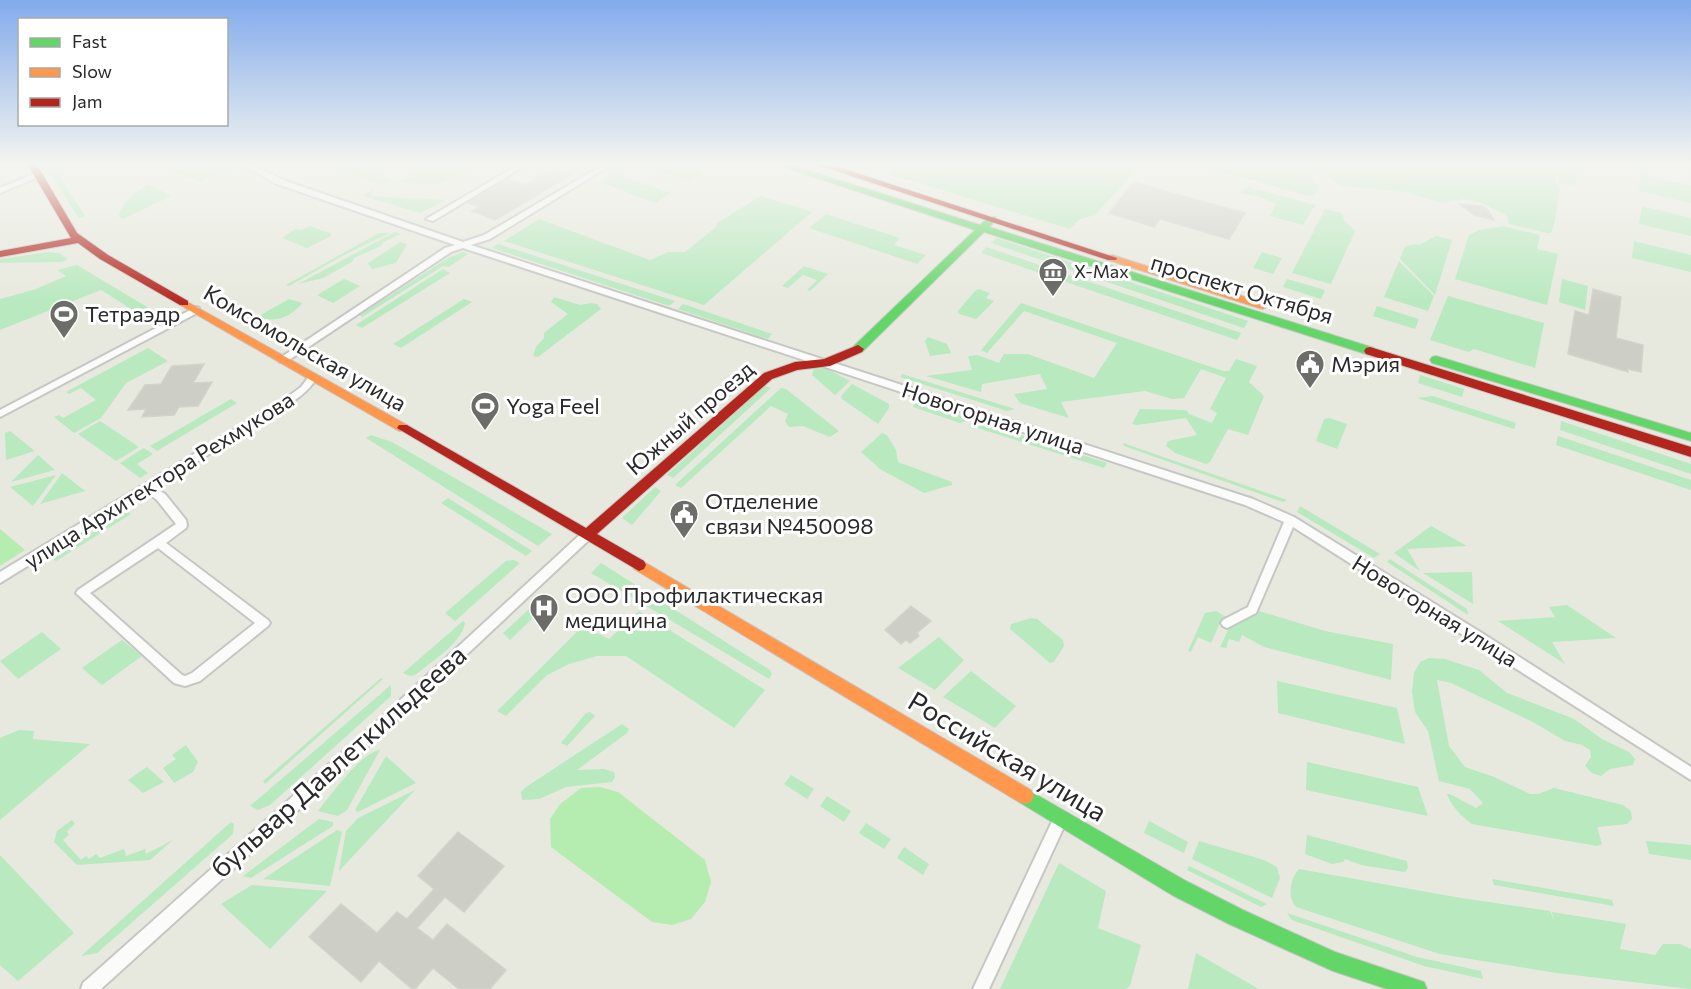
<svg xmlns="http://www.w3.org/2000/svg" width="1691" height="989" font-family="Commissioner,sans-serif">
  <rect width="100%" height="100%" fill="#e7e9de"/>
  <g fill="#b8e9bf">
    <polygon points="188,165 227,165 232,167 199,182 174,171"/>
    <polygon points="331,165 369,165 372,167 366,171 395,181 377,184"/>
    <polygon points="435,165 473,165 439,184 396,183"/>
    <polygon points="646,165 683,165 703,172 690,181"/>
    <polygon points="900,165 1140,165 1095,215 1080,219 1070,229 889,174"/>
    <polygon points="1197,165 1558,165 1555,184 1560,189 1554,225 1551,233 1547,233 1509,224 1507,216 1482,203 1464,199 1440,202 1401,191 1340,186 1321,169 1312,171 1313,181 1319,186 1314,195 1309,196"/>
    <polygon points="1560,165 1578,165 1575,186 1558,183"/>
    <polygon points="55,170 85,216 79,218 49,172"/>
    <polygon points="614,173 670,193 656,203 600,182"/>
    <polygon points="1640,174 1691,186 1691,203 1639,191"/>
    <path d="M149,184L171,196L123,219L119,217C120,203 138,190 149,184Z"/>
    <polygon points="1249,187 1315,205 1303,225 1270,216 1276,204 1261,197 1240,193"/>
    <polygon points="373,189 370,196 446,200 420,213 363,196"/>
    <polygon points="761,196 812,212 704,305 504,241 539,219 650,260 668,252 685,252 716,227 717,223"/>
    <polygon points="1642,206 1691,218 1691,236 1639,224"/>
    <polygon points="1325,209 1342,213 1344,220 1355,231 1331,284 1292,273"/>
    <polygon points="826,214 900,238 894,245 926,255 917,264 809,228"/>
    <polygon points="310,226 332,234 331,236 307,248 282,238 295,229 301,230"/>
    <polygon points="1504,226 1540,235 1537,249 1558,254 1547,305 1455,279 1469,235 1479,230"/>
    <polygon points="395,232 401,234 383,242 381,246 354,258 352,262 323,278 298,284"/>
    <polygon points="379,233 390,233 348,253 289,286 286,285"/>
    <polygon points="1436,236 1452,240 1435,295 1400,259 1405,246 1421,244"/>
    <polygon points="997,238 1248,321 1244,328 991,243"/>
    <polygon points="1634,241 1691,255 1691,272 1632,258"/>
    <polygon points="400,242 407,244 396,263 372,269 368,263"/>
    <polygon points="498,244 675,301 669,306 492,248"/>
    <polygon points="986,247 1241,333 1237,340 981,253"/>
    <polygon points="48,252 59,253 68,259 62,262 0,263 0,259"/>
    <polygon points="463,252 468,254 449,267 443,266 362,317 360,315 448,258"/>
    <polygon points="1262,252 1282,258 1273,274 1253,268"/>
    <polygon points="1399,261 1434,296 1428,311 1384,297"/>
    <polygon points="77,265 162,316 152,322 101,290 0,330 0,299 36,289 66,276 57,270"/>
    <polygon points="804,266 828,274 810,291 807,290 817,280 803,275 788,288 782,286"/>
    <polygon points="443,269 450,273 362,328 356,325"/>
    <polygon points="344,279 360,286 333,303 317,295"/>
    <polygon points="1287,279 1325,290 1321,299 1283,287"/>
    <polygon points="1562,279 1588,286 1585,310 1559,302"/>
    <polygon points="979,289 990,293 986,298 994,301 976,319 959,314 958,311 976,290"/>
    <polygon points="1448,296 1544,323 1535,368 1474,349 1469,352 1430,340"/>
    <polygon points="554,297 580,305 591,303 597,304 601,309 538,357 533,356 536,347 544,338 544,333 568,314 551,302"/>
    <path d="M289,299L302,303C294,315 274,325 259,316Z"/>
    <polygon points="464,299 472,302 401,348 393,344"/>
    <polygon points="1021,303 1223,371 1229,371 1236,359 1257,366 1249,382 1264,396 1248,435 1228,429 1210,462 1206,464 1175,453 1166,446 1168,441 1197,435 1186,418 1137,425 1132,424 1140,409 1186,410 1189,414 1212,423 1217,413 1210,409 1226,378 1201,369 1184,398 1172,399 1145,391 1061,402 1069,418 1020,403 1014,394 1047,389 1040,374 982,384 981,392 926,376 972,370 968,356 977,355 999,363 1004,354 1028,354 1094,378 1117,343 1024,311 987,353 981,350"/>
    <polygon points="683,304 772,334 768,339 678,309"/>
    <polygon points="1377,306 1419,319 1415,329 1373,316"/>
    <polygon points="928,337 947,344 951,353 930,356 925,341"/>
    <polygon points="148,348 168,361 126,383 101,418 74,433 54,417 59,415 63,418 96,400 81,388 69,394 66,392"/>
    <polygon points="825,368 850,381 835,395 812,375 814,369"/>
    <polygon points="902,374 1015,409 1007,411 900,377"/>
    <polygon points="1420,375 1464,389 1462,397 1418,383"/>
    <polygon points="852,384 889,404 889,408 878,424 842,399 841,396"/>
    <polygon points="765,386 771,388 673,478 667,475"/>
    <polygon points="781,388 786,389 839,431 830,437 803,426 789,427 785,421 788,414 771,406 681,488 675,485"/>
    <polygon points="1433,396 1516,423 1514,429 1417,398"/>
    <polygon points="231,399 237,403 157,451 150,446"/>
    <polygon points="911,399 916,400 973,419 960,423 913,407 915,403 909,401"/>
    <polygon points="1329,418 1347,424 1337,449 1316,441 1324,419"/>
    <polygon points="100,421 139,447 116,461 78,434"/>
    <polygon points="1561,421 1691,464 1691,474 1560,430"/>
    <polygon points="981,422 1107,463 1104,468 968,425"/>
    <polygon points="10,431 35,451 6,460 5,433"/>
    <polygon points="882,433 887,435 896,450 898,462 952,482 952,485 924,493 880,469 861,452"/>
    <polygon points="371,435 392,442 552,534 538,546 366,438"/>
    <polygon points="1558,436 1691,480 1691,490 1556,445"/>
    <polygon points="1123,443 1287,500 1283,502 1124,446"/>
    <polygon points="144,448 153,454 137,464 148,473 140,478 120,463"/>
    <polygon points="38,455 55,470 11,482"/>
    <polygon points="62,473 85,491 40,504"/>
    <polygon points="56,475 33,506 10,487"/>
    <polygon points="655,487 661,491 632,525 622,518"/>
    <polygon points="448,498 532,551 526,556 441,503"/>
    <polygon points="1300,506 1380,554 1374,558 1297,512"/>
    <polygon points="127,511 131,514 56,561 52,558"/>
    <polygon points="1431,526 1467,546 1407,549 1420,571 1394,553"/>
    <polygon points="1390,559 1467,609 1468,615 1387,562"/>
    <polygon points="514,560 520,563 455,621 445,613 506,561"/>
    <polygon points="601,563 770,670 772,674 769,679 591,573"/>
    <polygon points="1472,572 1473,604 1423,573"/>
    <polygon points="544,598 552,600 510,640 503,633 539,600"/>
    <polygon points="1567,605 1616,638 1552,642 1565,664 1498,621 1555,617 1549,607"/>
    <polygon points="639,611 765,690 734,728 626,656 597,656 569,664 547,675 506,716 497,711 583,626 609,639"/>
    <polygon points="1216,611 1228,618 1220,623 1211,643 1198,637 1191,652 1188,651 1205,613"/>
    <polygon points="1259,611 1325,631 1393,644 1391,680 1264,647 1242,635 1239,642 1229,639 1226,648 1220,647 1230,626"/>
    <polygon points="1031,618 1037,619 1063,640 1064,646 1054,662 1050,663 1010,629 1011,624"/>
    <path d="M463,621L465,623C461,644 431,662 415,675L410,676L403,673Z"/>
    <polygon points="42,632 61,649 18,679 0,661"/>
    <polygon points="939,637 964,660 935,690 898,668"/>
    <polygon points="122,640 142,656 102,685 82,668"/>
    <path d="M1429,658L1445,659L1479,670L1507,693L1574,719L1602,739L1629,752L1635,759L1633,765L1610,769L1601,776L1592,773L1585,766L1591,757L1590,750L1582,745L1565,741L1533,722L1451,683L1437,680L1449,746L1465,767L1494,777L1530,794H1538L1554,788L1623,805L1631,811L1632,819L1627,824L1597,827L1602,844L1597,846L1472,824C1461,816 1452,807 1447,794H1450L1476,808L1483,803L1470,789L1439,781L1428,731L1415,712L1412,691L1414,673L1420,662Z"/>
    <polygon points="971,671 1016,706 995,728 943,697"/>
    <polygon points="381,678 383,679 265,784 263,781"/>
    <polygon points="1277,681 1397,708 1405,744 1278,713"/>
    <polygon points="391,685 391,696 270,805 258,810 250,806"/>
    <polygon points="590,712 595,716 567,746 561,743 586,713"/>
    <polygon points="622,724 629,729 627,733 577,770 604,769 614,772 615,777 612,782 566,787 539,799 522,800 521,792 526,787"/>
    <polygon points="19,730 34,731 33,739 90,744 0,820 0,738"/>
    <polygon points="186,745 198,762 193,772 174,783 163,768 176,759 172,755"/>
    <path d="M380,750L347,810L338,816L318,811C331,795 360,753 380,750Z"/>
    <polygon points="386,756 416,783 358,812 355,810"/>
    <polygon points="1307,762 1418,787 1428,816 1306,790"/>
    <polygon points="147,767 164,782 143,793 128,780"/>
    <polygon points="791,775 814,789 807,799 784,784"/>
    <polygon points="415,790 339,871 346,831 358,818"/>
    <polygon points="827,796 851,811 844,822 820,806"/>
    <polygon points="319,819 333,822 333,826 251,878 243,876"/>
    <polygon points="72,820 75,824 67,831 69,835 63,840 81,860 86,856 89,859 96,854 100,858 124,849 126,856 145,849 146,854 173,840 150,860 77,865 54,842 57,831"/>
    <polygon points="1149,821 1188,842 1184,853 1144,833"/>
    <polygon points="231,822 234,824 233,834 97,953 81,956"/>
    <polygon points="866,823 891,839 884,849 859,833"/>
    <polygon points="337,830 342,832 330,886 263,879"/>
    <polygon points="1307,835 1407,861 1408,868 1405,872 1361,865 1345,859 1343,862 1332,864 1305,854"/>
    <polygon points="1199,841 1264,860 1277,867 1280,878 1272,898 1192,859"/>
    <polygon points="1646,841 1691,845 1691,860 1649,854"/>
    <polygon points="904,847 929,864 923,875 897,858"/>
    <polygon points="0,855 74,933 18,981 0,965"/>
    <polygon points="1059,863 1106,891 1098,928 1141,945 1130,986 1125,989 1000,989"/>
    <polygon points="1189,866 1267,904 1261,907 1187,870"/>
    <path d="M1299,869L1461,898L1550,911L1554,920L1552,912L1626,924L1620,949L1655,955L1663,944H1680L1691,949V989L1557,973L1440,954L1296,907C1287,897 1290,879 1299,869Z"/>
    <polygon points="1492,879 1612,900 1614,906 1494,885"/>
    <polygon points="252,885 327,891 270,949 221,904"/>
    <polygon points="1287,913 1417,957 1481,971 1483,979 1424,966 1292,920"/>
    <polygon points="1196,953 1259,989 1188,989"/>
  </g>
  <g fill="#b5edb0">
    <polygon points="0,529 25,550 0,566"/>
    <polygon points="600,787 618,792 705,860 711,882 705,902 691,919 672,925 652,922 551,847 550,819 560,804 581,788"/>
  </g>
  <g fill="#cdcfc7" stroke="#d2d3ca" stroke-width="1.5">
    <polygon points="554,169 571,175 495,220 472,211 480,207 468,203 508,179 525,185"/>
    <polygon points="1134,182 1219,206 1245,213 1229,239 1160,219 1154,227 1109,213"/>
    <polygon points="1460,204 1482,206 1487,209 1494,220 1474,215"/>
    <polygon points="1593,289 1621,297 1616,338 1643,345 1641,372 1628,369 1628,372 1568,354 1575,311 1589,315"/>
    <polygon points="204,364 193,383 212,382 198,406 179,407 174,415 142,417 146,409 128,410 145,385 161,384 172,366"/>
    <polygon points="911,606 931,621 917,633 919,636 910,643 906,640 901,644 885,630"/>
    <polygon points="458,832 504,866 464,912 445,897 417,928 433,940 447,924 506,970 490,989 459,989 433,968 415,989 412,989 379,961 361,982 309,937 341,904 377,933 397,912 407,919 434,889 418,876"/>
  </g>
  <g fill="none" stroke-linecap="round" stroke-linejoin="round">
    <g stroke="#c6c6c4" stroke-width="4">
      <g id="street">
        <polygon points="243,165 252,165 283,180 463,242 484,235 603,165 611,165 490,239 471,245 1253,499 1294,517 1485,635 1691,767 1691,780 1293,527 1256,613 1231,626 1227,628 1223,626 1221,623 1223,620 1248,607 1284,522 1245,505 463,248 451,252 286,362 280,362 278,360 280,358 445,248 455,245 277,184"/>
        <polygon points="518,165 526,165 433,221 426,219"/>
        <polygon points="34,174 41,176 0,193 0,188"/>
        <polygon points="196,307 199,308 199,312 0,417 0,410"/>
        <path d="M313,374L318,377C310,388 303,395 292,402L155,488L165,494L186,520L187,525L186,528L166,543L268,620L270,623L268,626L200,681L185,686L174,683L76,593L78,590L176,524L157,500L147,492L0,583V572L286,398L301,387L310,375ZM158,548L255,623L192,673L185,676L182,675L90,593Z"/>
        <polygon points="588,530 592,531 593,534 592,537 383,733 101,989 81,989 83,983 373,725 584,531"/>
        <polygon points="1061,811 1066,813 1068,818 989,989 973,989 1056,813"/>
      </g>
    </g>
    <g stroke="#c6c6c4" stroke-width="2">
      <g id="fast">
        <polygon points="777,165 791,165 980,225 989,217 995,217 997,219 989,227 1374,348 1376,351 1370,355 1366,354 984,232 862,352 854,352 852,349 854,346 975,230"/>
        <polygon points="1436,356 1691,433 1691,441 1432,363 1430,360 1432,357"/>
        <polygon points="1025,788 1186,881 1243,910 1335,952 1424,982 1427,989 1387,989 1333,971 1229,924 1172,895 1019,802 1016,796 1019,790"/>
      </g>
    </g>
    <g stroke="#c6c6c4" stroke-width="2">
      <g id="slow">
        <polygon points="1112,255 1267,304 1268,306 1263,309 1259,308 1108,260 1108,256"/>
        <polygon points="184,300 407,425 409,428 407,431 399,431 180,305 179,303"/>
        <polygon points="639,559 1031,790 1034,796 1031,802 1025,804 1019,802 634,569 632,565 634,561"/>
      </g>
    </g>
    <g stroke="#c6c6c4" stroke-width="2">
      <g id="jam">
        <polygon points="28,165 37,165 77,233 108,255 188,301 188,305 180,305 100,259 78,243 0,257 0,251 71,238"/>
        <polygon points="818,165 832,165 1117,258 1116,260 1108,260"/>
        <polygon points="858,345 864,349 862,352 830,366 797,370 772,379 597,534 644,561 646,565 644,569 639,571 397,428 399,425 407,425 586,528 764,373 795,362 824,359"/>
        <polygon points="1370,347 1691,447 1691,457 1366,354 1364,351 1366,348"/>
      </g>
    </g>
    <use href="#street" fill="#fbfcfa" fill-rule="evenodd"/>
    <use href="#fast" fill="#63d668" fill-rule="evenodd"/>
    <use href="#slow" fill="#ff974d" fill-rule="evenodd"/>
    <use href="#jam" fill="#b3261e" fill-rule="evenodd"/>
  </g>
  <linearGradient id="sky" x2="0" y2="1"><stop stop-color="#82abec"/><stop offset="0.54" stop-color="#f4f5f0"/><stop offset="1" stop-color="#f4f5f0" stop-opacity="0"/></linearGradient>
  <rect width="1691" height="304" fill="url(#sky)"/>
  <defs>
    <g id="museum-pin" transform="scale(1.5)"><path d="M0 17L-7.5 6A9.5 9.5 0 1 1 7.5 6Z" fill="#6c6c68" stroke="#fff"/><path d="M0-6L6-3V-2H-6V-3ZM-5-1h2V3h-2ZM-1-1h2V3h-2ZM3-1h2V3H3ZM-6 4H6V6H-6Z" fill="#fff"/></g>
    <g id="stadium-pin" transform="scale(1.5)"><path d="M0 17L-7.5 6A9.5 9.5 0 1 1 7.5 6Z" fill="#6c6c68" stroke="#fff"/><path d="M0-5a6.5 5 0 1 0 0 10a6.5 5 0 1 0 0-10ZM-3.5-1.8h7v3.6h-7Z" fill="#fff"/></g>
    <g id="civic-pin" transform="scale(1.5)"><path d="M0 17L-7.5 6A9.5 9.5 0 1 1 7.5 6Z" fill="#6c6c68" stroke="#fff"/><path d="M-.6-6.5H3V-4.5H.6V-3L4-1V1h2V6H-6V1h2V-1L-.6-3ZM-1.2 2.5V6h2.4V2.5Z" fill="#fff"/></g>
    <g id="hospital-pin" transform="scale(1.5)"><path d="M0 17L-7.5 6A9.5 9.5 0 1 1 7.5 6Z" fill="#6c6c68" stroke="#fff"/><path d="M-5-5h3v3.5h4V-5h3V5h-3V1.5h-4V5h-3Z" fill="#fff"/></g>
  </defs>
  <g fill-rule="evenodd">
    <use href="#museum-pin" x="1053" y="272"/>
    <use href="#stadium-pin" x="64" y="314"/>
    <use href="#civic-pin" x="1310" y="364"/>
    <use href="#stadium-pin" x="485" y="406"/>
    <use href="#civic-pin" x="684" y="514"/>
    <use href="#hospital-pin" x="544" y="608"/>
  </g>
  <g text-anchor="middle" stroke-width="6" stroke-linejoin="round" paint-order="stroke">
    <g font-size="18" fill="#292929" stroke="#fff" text-anchor="start">
      <text x="1074" y="278">X-Max</text>
    </g>
    <g font-size="22" fill="#292929" stroke="#fff">
      <text transform="translate(1242 289) rotate(17)" y="8">проспект Октября</text>
      <text transform="translate(305 348) rotate(30)" y="8">Комсомольская улица</text>
      <text transform="translate(690 418) rotate(-41)" y="8">Южный проезд</text>
      <text transform="translate(993 418) rotate(18)" y="8">Новогорная улица</text>
      <text transform="translate(159 480) rotate(-32)" y="8">улица Архитектора Рехмукова</text>
      <text transform="translate(1435 611) rotate(32)" y="8">Новогорная улица</text>
    </g>
    <g font-size="22" fill="#292929" stroke="#fff" text-anchor="start">
      <text x="85" y="322">Тетраэдр</text>
      <text x="1331" y="372">Мэрия</text>
      <text x="506" y="414">Yoga Feel</text>
      <text x="705" y="509">Отделение<tspan x="705" dy="25">связи №450098</tspan></text>
      <text x="565" y="603">ООО Профилактическая<tspan x="565" dy="25">медицина</tspan></text>
    </g>
    <g font-size="27" fill="#292929" stroke="#fff">
      <text transform="translate(1007 757) rotate(31)" y="9">Российская улица</text>
      <text transform="translate(339 762) rotate(-42)" y="9">бульвар Давлеткильдеева</text>
    </g>
  </g>
  <rect x="18" y="18" width="210" height="108" fill="#ffffff" stroke="#a9a9a9" stroke-width="1.5"/>
  <rect x="30" y="38" width="30" height="9" fill="#63d668" stroke="#a9a9a9" stroke-width="1.5"/>
  <text x="72" y="48" font-size="18" fill="#292929">Fast</text>
  <rect x="30" y="68" width="30" height="9" fill="#ff974d" stroke="#a9a9a9" stroke-width="1.5"/>
  <text x="72" y="78" font-size="18" fill="#292929">Slow</text>
  <rect x="30" y="98" width="30" height="9" fill="#b3261e" stroke="#a9a9a9" stroke-width="1.5"/>
  <text x="72" y="108" font-size="18" fill="#292929">Jam</text>
</svg>
